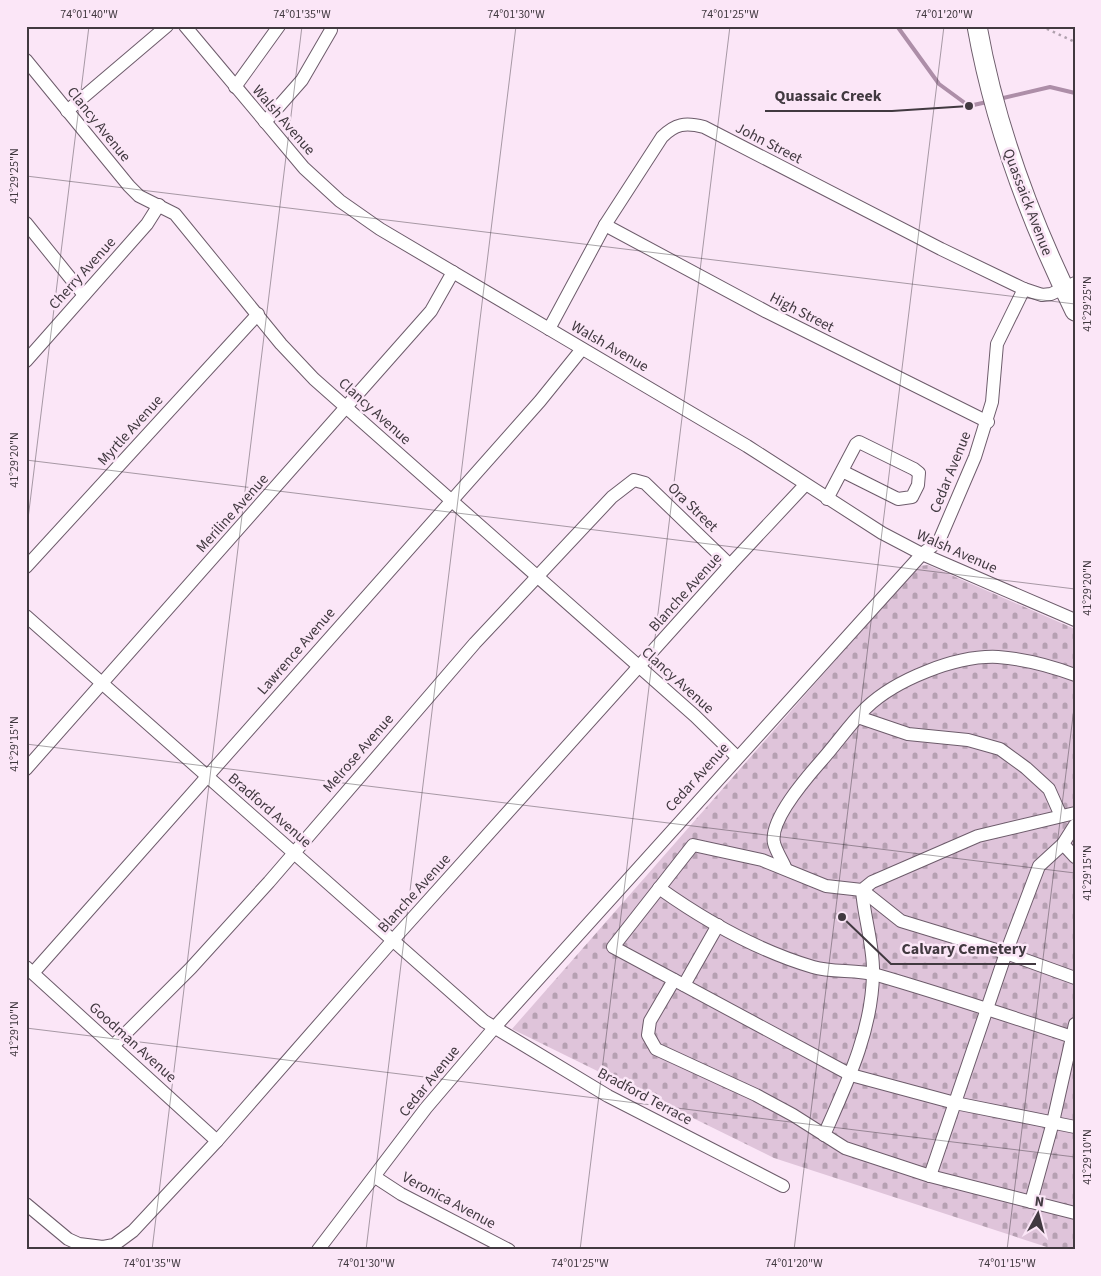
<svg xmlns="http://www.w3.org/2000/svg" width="1101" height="1276" font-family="'Source Sans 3',sans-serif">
  <defs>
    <pattern id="cemetery-stones" width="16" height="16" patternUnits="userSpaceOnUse" patternTransform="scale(1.25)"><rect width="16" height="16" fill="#dfc4da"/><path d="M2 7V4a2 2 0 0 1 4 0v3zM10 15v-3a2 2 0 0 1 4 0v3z" fill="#b6a0b2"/></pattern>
  </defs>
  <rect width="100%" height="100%" fill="#fbe6f7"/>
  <polygon fill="url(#cemetery-stones)" points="928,565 1075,629 1075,1250 1056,1250 774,1158 512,1029 918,566"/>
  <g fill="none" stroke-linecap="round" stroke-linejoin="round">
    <g stroke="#ad8ea8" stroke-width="4">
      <polyline points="897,26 939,84 969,106 987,102"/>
      <polyline points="999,99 1050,87 1075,93"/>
    </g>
    <g stroke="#6d5c6b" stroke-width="14">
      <g id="minor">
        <polyline points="185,26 304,168 340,201 380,229 747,446 882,533 922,554 1075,620"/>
        <polyline points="26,60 129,186 139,196 175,214 281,344 314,379 695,716 737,757"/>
        <polyline points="235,87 279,26"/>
        <polyline points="67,111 167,26"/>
        <polyline points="265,122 302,80 331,30"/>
        <polyline points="26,223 84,295"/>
        <polyline points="605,225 767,312 988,422"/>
        <path d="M549,329L605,225L662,137C675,124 685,122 704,127L941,249L1024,289L1042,295L1051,294L1075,283"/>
        <polyline points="26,361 147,224 159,205"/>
        <polyline points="827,499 856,444 859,442 914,469 919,473 918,485 912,497 898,499 842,471"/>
        <polyline points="26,567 258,314"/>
        <polyline points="26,616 484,1021 608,1096 783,1186"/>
        <polyline points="858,717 908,734 968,740 1000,749 1026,768 1049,789 1061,816"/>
        <polyline points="26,769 431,311 453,272"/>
        <polyline points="1075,813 978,836 872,882 862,890 826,886 762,860 693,845 613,947 851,1075 955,1103 1075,1127"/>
        <polyline points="1063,844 1075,857"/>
        <path d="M785,867C782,860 776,851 774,843C769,820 807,777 822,760C837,743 850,724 866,708C895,680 956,655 998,657C1024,659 1051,666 1075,675"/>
        <path d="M659,888C704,920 759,951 813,967C833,973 856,969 877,975C943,994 1009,1016 1075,1038"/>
        <polyline points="862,890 901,921 1006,953 1075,978"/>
        <polyline points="26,967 217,1141"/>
        <polyline points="33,973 540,401 582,349"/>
        <polyline points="674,980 650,1021 648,1035 656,1049 756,1095 793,1115 845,1148 930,1176 1075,1213"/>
        <polyline points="684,985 718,925"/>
        <polyline points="113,1046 191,968 269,882 475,643 612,497 634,480 645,483 730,565"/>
        <path d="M824,1135C847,1083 872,1031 873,974C874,946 864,918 862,890"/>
        <polyline points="930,1176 1006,953 1039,866 1063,844 1075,825"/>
        <polyline points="375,1177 401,1194 509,1250"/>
        <polyline points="1031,1202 1053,1122 1075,1024"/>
        <polyline points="26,1204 68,1239 79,1244 103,1247 114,1245 133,1231 217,1141 393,940 730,565 805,485"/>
        <polyline points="318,1250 426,1108 495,1027 922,554 939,541 975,457 992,402 997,344 1024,289"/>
      </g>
    </g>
    <g stroke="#6d5c6b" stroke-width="21">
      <path id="highway" d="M977,26C995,127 1030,220 1075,311"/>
    </g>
    <polyline stroke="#b0a1ae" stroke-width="2.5" stroke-dasharray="2.5 4" stroke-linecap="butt" points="1041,26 1075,42"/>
    <use href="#minor" stroke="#fff" stroke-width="12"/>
    <use href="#highway" stroke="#fff" stroke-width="19"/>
  </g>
  <path fill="none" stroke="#413940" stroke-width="1" stroke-opacity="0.45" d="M26,176L1075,304M26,460L1075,589M26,535L89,26M26,744L1075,873M26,1028L1075,1157M152,1250L302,26M366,1250L516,26M580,1250L730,26M794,1250L944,26M1007,1250L1075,700"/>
  <g text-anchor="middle" stroke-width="5" stroke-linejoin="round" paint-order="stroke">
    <g font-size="15" fill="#413940" stroke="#fbe6f7">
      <text transform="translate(284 120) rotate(49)" y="5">Walsh Avenue</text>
      <text transform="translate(99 124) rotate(51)" y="5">Clancy Avenue</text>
      <text transform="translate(769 143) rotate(27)" y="5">John Street</text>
      <text transform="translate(1028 202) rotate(69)" y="5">Quassaick Avenue</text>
      <text transform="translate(82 273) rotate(-48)" y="5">Cherry Avenue</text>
      <text transform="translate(802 312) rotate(27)" y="5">High Street</text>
      <text transform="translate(610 346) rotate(30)" y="5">Walsh Avenue</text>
      <text transform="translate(375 411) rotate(42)" y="5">Clancy Avenue</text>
      <text transform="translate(130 430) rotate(-48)" y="5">Myrtle Avenue</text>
      <text transform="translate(950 472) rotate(-68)" y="5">Cedar Avenue</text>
      <text transform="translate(693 507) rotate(44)" y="5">Ora Street</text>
      <text transform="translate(232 513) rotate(-48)" y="5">Meriline Avenue</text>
      <text transform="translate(957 551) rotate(24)" y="5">Walsh Avenue</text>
      <text transform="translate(685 592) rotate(-48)" y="5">Blanche Avenue</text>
      <text transform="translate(296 651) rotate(-49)" y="5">Lawrence Avenue</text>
      <text transform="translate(678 680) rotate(42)" y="5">Clancy Avenue</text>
      <text transform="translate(358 753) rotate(-49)" y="5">Melrose Avenue</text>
      <text transform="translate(697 777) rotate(-48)" y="5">Cedar Avenue</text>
      <text transform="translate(270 810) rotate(41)" y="5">Bradford Avenue</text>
      <text transform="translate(414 893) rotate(-48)" y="5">Blanche Avenue</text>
      <text transform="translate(133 1042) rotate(42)" y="5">Goodman Avenue</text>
      <text transform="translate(429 1081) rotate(-51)" y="5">Cedar Avenue</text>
      <text transform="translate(645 1096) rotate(28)" y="5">Bradford Terrace</text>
      <text transform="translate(449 1200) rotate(28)" y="5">Veronica Avenue</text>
    </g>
  </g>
  <path fill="none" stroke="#413940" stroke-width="2" d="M969 106L892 111H765M842 917L891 964H1036"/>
  <g fill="#413940" stroke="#fbe6f7" stroke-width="2">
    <circle cx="969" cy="106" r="5"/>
    <circle cx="842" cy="917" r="5"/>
  </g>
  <g font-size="16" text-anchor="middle" font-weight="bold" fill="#413940" stroke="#fbe6f7" stroke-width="5" stroke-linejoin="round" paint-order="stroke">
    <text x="828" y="101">Quassaic Creek</text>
    <text x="964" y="954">Calvary Cemetery</text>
  </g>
  <rect width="1101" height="1276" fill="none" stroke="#fbe6f7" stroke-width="55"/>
  <g transform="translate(1038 1214) rotate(7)" stroke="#fbe6f7" stroke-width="4" paint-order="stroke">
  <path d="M0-4L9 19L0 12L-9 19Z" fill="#413940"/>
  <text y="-8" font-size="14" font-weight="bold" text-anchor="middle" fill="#413940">N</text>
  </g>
  <rect x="28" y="28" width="1046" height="1220" fill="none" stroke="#413940" stroke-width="2"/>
  <g font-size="12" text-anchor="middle" fill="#413940">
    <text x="89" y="18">74°01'40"W</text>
    <text x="302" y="18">74°01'35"W</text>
    <text x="516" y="18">74°01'30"W</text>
    <text x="730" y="18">74°01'25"W</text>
    <text x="944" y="18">74°01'20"W</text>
    <text transform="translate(14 176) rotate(-90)" y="4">41°29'25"N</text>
    <text transform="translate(1087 304) rotate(-90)" y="4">41°29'25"N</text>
    <text transform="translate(14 460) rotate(-90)" y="4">41°29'20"N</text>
    <text transform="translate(1087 588) rotate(-90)" y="4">41°29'20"N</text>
    <text transform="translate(14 744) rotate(-90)" y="4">41°29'15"N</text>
    <text transform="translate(1087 873) rotate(-90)" y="4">41°29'15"N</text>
    <text transform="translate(14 1029) rotate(-90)" y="4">41°29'10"N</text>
    <text transform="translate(1087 1157) rotate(-90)" y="4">41°29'10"N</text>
    <text x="152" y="1267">74°01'35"W</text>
    <text x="366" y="1267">74°01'30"W</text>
    <text x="580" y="1267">74°01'25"W</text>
    <text x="794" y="1267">74°01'20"W</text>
    <text x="1007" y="1267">74°01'15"W</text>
  </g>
</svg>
